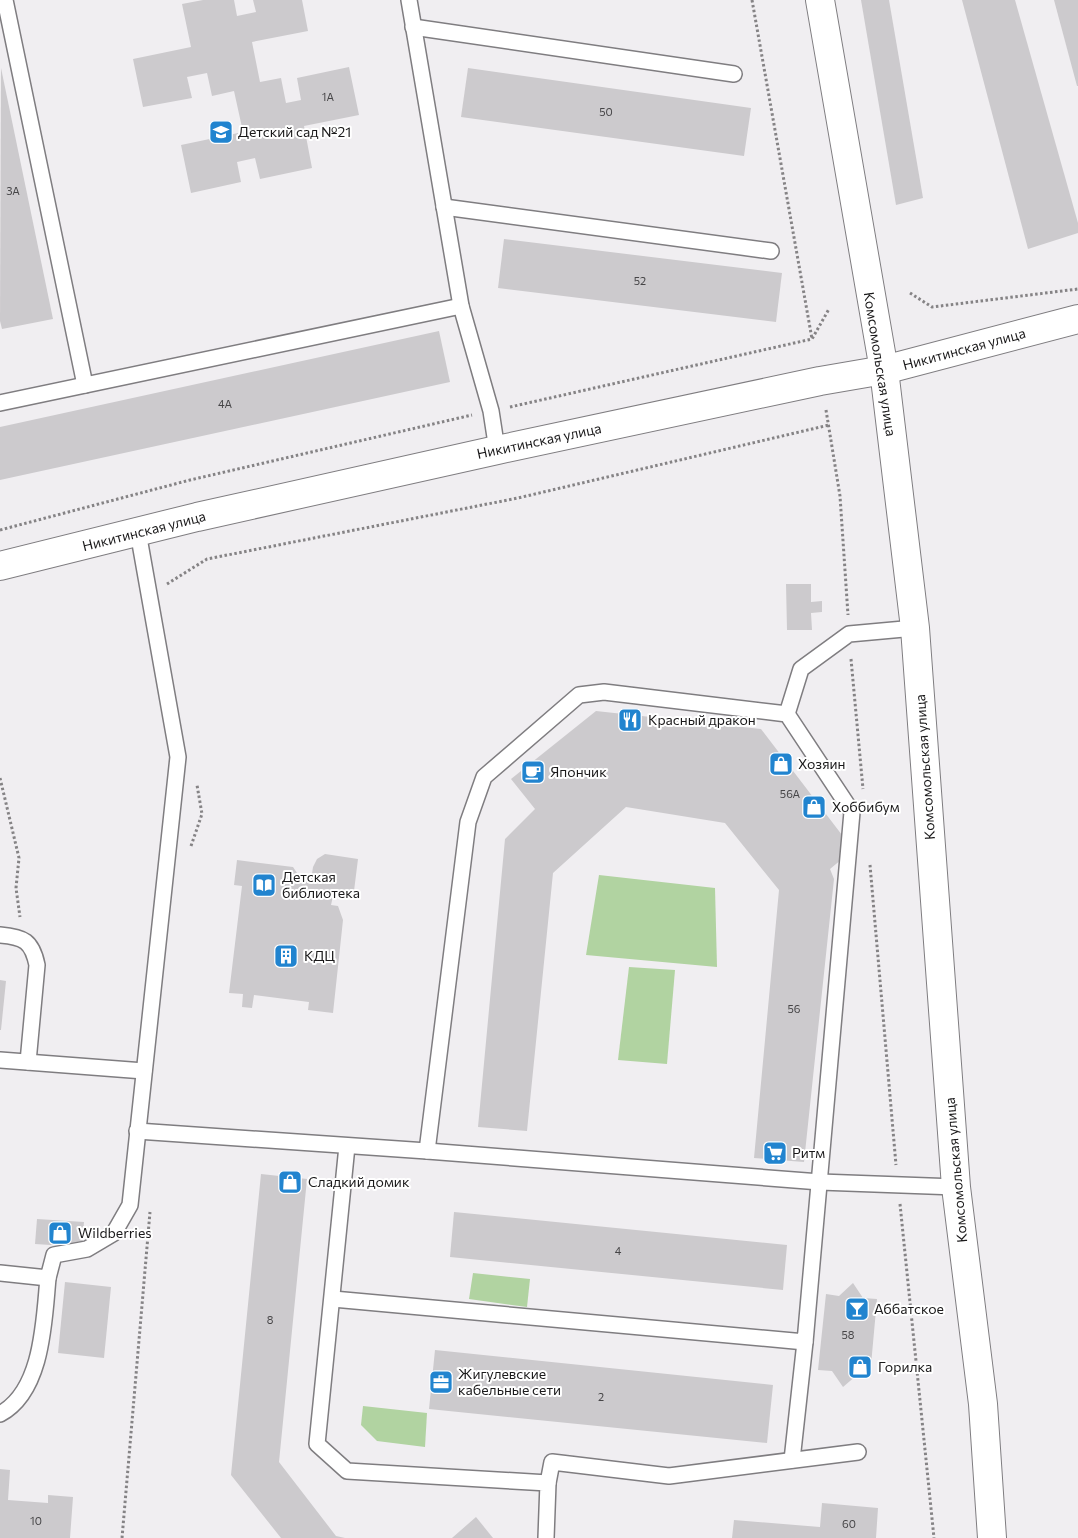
<svg xmlns="http://www.w3.org/2000/svg" width="1078" height="1538" font-family="Commissioner,sans-serif">
  <rect width="100%" height="100%" fill="#f0eef1"/>
  <g fill="#b1d3a1">
    <polygon points="599,875 715,888 717,967 586,955"/>
    <polygon points="629,967 675,970 667,1064 618,1060"/>
    <polygon points="473,1273 530,1279 527,1307 469,1299"/>
    <polygon points="363,1406 427,1413 425,1447 377,1441 361,1425"/>
  </g>
  <g fill="#cccacd">
    <polygon points="203,0 234,0 237,16 256,12 253,0 302,0 308,31 252,42 260,82 281,78 286,103 301,100 297,78 349,67 359,115 304,126 312,168 260,179 255,158 237,162 241,182 191,193 181,145 243,132 234,91 212,96 207,73 187,77 192,98 143,107 133,59 191,47 182,4"/>
    <polygon points="861,0 889,0 923,198 896,205"/>
    <polygon points="962,0 1015,0 1078,223 1078,233 1028,249"/>
    <polygon points="1054,0 1078,0 1078,86 1077,86"/>
    <polygon points="1,68 53,319 2,329 0,321"/>
    <polygon points="468,68 751,108 744,156 461,117"/>
    <polygon points="504,239 782,273 776,322 498,288"/>
    <polygon points="439,331 450,382 0,480 0,427"/>
    <polygon points="786,584 811,584 811,602 822,601 822,612 811,613 812,630 787,630"/>
    <polygon points="596,711 761,729 842,835 842,859 830,869 834,879 804,1162 754,1158 779,890 725,823 626,807 553,873 527,1131 478,1127 505,839 535,809 511,779"/>
    <polygon points="325,854 358,859 353,899 333,896 331,905 338,906 343,920 333,1013 308,1010 309,1002 254,995 252,1008 242,1007 243,994 229,993 242,886 234,885 237,860 293,867 301,879 311,880 313,867 317,859"/>
    <polygon points="0,980 6,981 1,1030 0,1030"/>
    <polygon points="261,1174 307,1179 279,1462 336,1536 345,1538 281,1538 231,1475"/>
    <polygon points="454,1212 787,1245 783,1290 450,1257"/>
    <polygon points="37,1219 84,1222 82,1247 35,1244"/>
    <polygon points="65,1282 111,1287 104,1358 58,1353"/>
    <polygon points="853,1283 863,1298 877,1299 870,1376 857,1375 843,1387 832,1371 818,1370 826,1294 839,1296"/>
    <polygon points="435,1350 773,1385 767,1443 429,1409"/>
    <polygon points="0,1469 10,1470 8,1500 48,1503 48,1495 73,1497 70,1538 0,1538"/>
    <polygon points="822,1503 878,1508 876,1538 732,1538 734,1520 820,1527"/>
    <polygon points="476,1517 493,1538 452,1538"/>
  </g>
  <g fill="none" stroke-linecap="round" stroke-linejoin="round">
    <g stroke="#7f7d80" stroke-width="18">
      <g id="lane">
        <polyline points="5,0 85,385"/>
        <polyline points="409,0 461,306 491,411 497,450"/>
        <polyline points="413,27 734,74"/>
        <polyline points="444,207 771,251"/>
        <polyline points="0,403 461,306"/>
        <polyline points="787,714 801,669 849,634 915,628"/>
        <path d="M0,935C24,937 32,941 37,965L28,1062"/>
        <polyline points="0,1060 144,1071"/>
        <polyline points="137,1131 427,1151 820,1182 956,1187"/>
        <polyline points="347,1146 317,1444 347,1471 548,1483 546,1538"/>
        <polyline points="0,1273 48,1278 54,1255 87,1249 114,1233 130,1205 178,757 138,532"/>
        <polyline points="333,1299 805,1342 852,812 787,714 604,692 579,695 484,777 468,822 427,1151"/>
        <path d="M0,1414C43,1391 44,1320 48,1278"/>
        <polyline points="792,1460 805,1342"/>
        <polyline points="548,1483 552,1462 669,1476 858,1452"/>
      </g>
    </g>
    <g stroke="#7f7d80" stroke-width="30">
      <g id="street">
        <polyline points="820,0 884,370 915,628 956,1187 983,1404 992,1538"/>
        <polyline points="0,566 197,517 497,450 820,381 884,370 1078,319"/>
      </g>
    </g>
    <g stroke="#858385" stroke-width="3" stroke-dasharray="2.5 2.5" stroke-linecap="butt">
      <polyline points="752,0 812,339"/>
      <polyline points="910,293 932,307 1078,289"/>
      <polyline points="510,407 812,339 829,309"/>
      <polyline points="826,410 840,496 848,615"/>
      <polyline points="0,530 190,480 472,415"/>
      <polyline points="167,584 207,559 518,498 829,425"/>
      <polyline points="851,659 863,789"/>
      <polyline points="0,778 19,858 16,888 20,917"/>
      <polyline points="191,846 202,814 197,785"/>
      <polyline points="870,865 896,1165"/>
      <polyline points="900,1204 934,1538"/>
      <polyline points="122,1538 150,1212"/>
    </g>
    <use href="#lane" stroke="#fff" stroke-width="15"/>
    <use href="#street" stroke="#fff" stroke-width="28"/>
  </g>
  <defs>
    <g id="school-square" transform="scale(1.25)"><rect x="-9" y="-9" width="18" height="18" rx="4" fill="#2184cf" stroke="#fff"/><path d="M0-5L7-2L0 1L-7-2ZM-4 1L0 2.5L4 1V4Q0 6-4 4Z" fill="#fff"/></g>
    <g id="restaurant-square" transform="scale(1.25)"><rect x="-9" y="-9" width="18" height="18" rx="4" fill="#2184cf" stroke="#fff"/><path d="M-5-6h1v4h1v-4h1v4h1v-4h1v5L-1.5 .5V6h-2V.5L-5-1ZM5-6V6H3V1.5H1.5Q1.5-4 5-6Z" fill="#fff"/></g>
    <g id="shop-square" transform="scale(1.25)"><rect x="-9" y="-9" width="18" height="18" rx="4" fill="#2184cf" stroke="#fff"/><path d="M-5-2.5h2.3a2.7 3.5 0 0 1 5.4 0H5L5.5 6h-11ZM-1.5-2.5h3a1.5 2.3 0 0 0-3 0Z" fill="#fff"/></g>
    <g id="cafe-square" transform="scale(1.25)"><rect x="-9" y="-9" width="18" height="18" rx="4" fill="#2184cf" stroke="#fff"/><path d="M-5.5-4.5H6V0H3Q3 3.5 0 3.5H-2.5Q-5.5 3.5-5.5 0ZM3-3.2v2h1.7v-2ZM-6 4.5H4V6H-6Z" fill="#fff"/></g>
    <g id="library-square" transform="scale(1.25)"><rect x="-9" y="-9" width="18" height="18" rx="4" fill="#2184cf" stroke="#fff"/><path d="M-6-4Q-3-5.5-.7-3.5V5Q-3 3-6 4ZM6-4Q3-5.5 .7-3.5V5Q3 3 6 4Z" fill="#fff"/></g>
    <g id="building-square" transform="scale(1.25)"><rect x="-9" y="-9" width="18" height="18" rx="4" fill="#2184cf" stroke="#fff"/><path d="M-4-6H4V6H1V3H-1V6H-4ZM-2.5-4.3h1.7v1.8h-1.7ZM.8-4.3h1.7v1.8H.8ZM-2.5-1h1.7V.8h-1.7ZM.8-1h1.7V.8H.8Z" fill="#fff"/></g>
    <g id="supermarket-square" transform="scale(1.25)"><rect x="-9" y="-9" width="18" height="18" rx="4" fill="#2184cf" stroke="#fff"/><path d="M-6-5.5h2.5l.6 2H6L4.5 2H-2.5L-4.4-4H-6ZM-1.5 3.2a1.3 1.3 0 1 0 .1 0ZM3 3.2a1.3 1.3 0 1 0 .1 0Z" fill="#fff"/></g>
    <g id="bar-square" transform="scale(1.25)"><rect x="-9" y="-9" width="18" height="18" rx="4" fill="#2184cf" stroke="#fff"/><path d="M-6-5H6L.8 .8V4.5H3.5V6h-7V4.5H-.8V.8Z" fill="#fff"/></g>
    <g id="office-square" transform="scale(1.25)"><rect x="-9" y="-9" width="18" height="18" rx="4" fill="#2184cf" stroke="#fff"/><path d="M-6-3h4V-5.5h4V-3h4V5H-6ZM-1-4.5V-3h2v-1.5ZM-6 0V1H6V0Z" fill="#fff"/></g>
  </defs>
  <g fill-rule="evenodd">
    <use href="#school-square" x="221" y="132"/>
    <use href="#restaurant-square" x="630" y="720"/>
    <use href="#shop-square" x="781" y="764"/>
    <use href="#cafe-square" x="533" y="772"/>
    <use href="#shop-square" x="814" y="807"/>
    <use href="#library-square" x="264" y="885"/>
    <use href="#building-square" x="286" y="956"/>
    <use href="#supermarket-square" x="775" y="1153"/>
    <use href="#shop-square" x="290" y="1182"/>
    <use href="#shop-square" x="60" y="1233"/>
    <use href="#bar-square" x="857" y="1309"/>
    <use href="#shop-square" x="860" y="1367"/>
    <use href="#office-square" x="441" y="1382"/>
  </g>
  <g text-anchor="middle" stroke-width="4" stroke-linejoin="round" paint-order="stroke">
    <g font-size="11" fill="#464547">
      <text x="328" y="101">1А</text>
      <text x="606" y="116">50</text>
      <text x="13" y="195">3А</text>
      <text x="640" y="285">52</text>
      <text x="225" y="408">4А</text>
      <text x="790" y="798">56А</text>
      <text x="794" y="1013">56</text>
      <text x="618" y="1255">4</text>
      <text x="270" y="1324">8</text>
      <text x="848" y="1339">58</text>
      <text x="601" y="1401">2</text>
      <text x="36" y="1525">10</text>
      <text x="849" y="1528">60</text>
    </g>
    <g font-size="14" fill="#1a191a" stroke="#fff" text-anchor="start">
      <text x="238" y="137">Детский сад №21</text>
      <text x="648" y="725">Красный дракон</text>
      <text x="798" y="769">Хозяин</text>
      <text x="550" y="777">Япончик</text>
      <text x="832" y="812">Хоббибум</text>
      <text x="282" y="882">Детская<tspan x="282" dy="16">библиотека</tspan></text>
      <text x="304" y="961">КДЦ</text>
      <text x="792" y="1158">Ритм</text>
      <text x="308" y="1187">Сладкий домик</text>
      <text x="78" y="1238">Wildberries</text>
      <text x="874" y="1314">Аббатское</text>
      <text x="878" y="1372">Горилка</text>
      <text x="458" y="1379">Жигулевские<tspan x="458" dy="16">кабельные сети</tspan></text>
    </g>
    <g font-size="14" fill="#1a191a" stroke="#fff">
      <text transform="translate(964 349) rotate(-15)" y="5">Никитинская улица</text>
      <text transform="translate(880 364) rotate(81)" y="5">Комсомольская улица</text>
      <text transform="translate(539 441) rotate(-12)" y="5">Никитинская улица</text>
      <text transform="translate(144 531) rotate(-14)" y="5">Никитинская улица</text>
      <text transform="translate(925 767) rotate(-94)" y="5">Комсомольская улица</text>
      <text transform="translate(956 1170) rotate(-95)" y="5">Комсомольская улица</text>
    </g>
  </g>
</svg>
